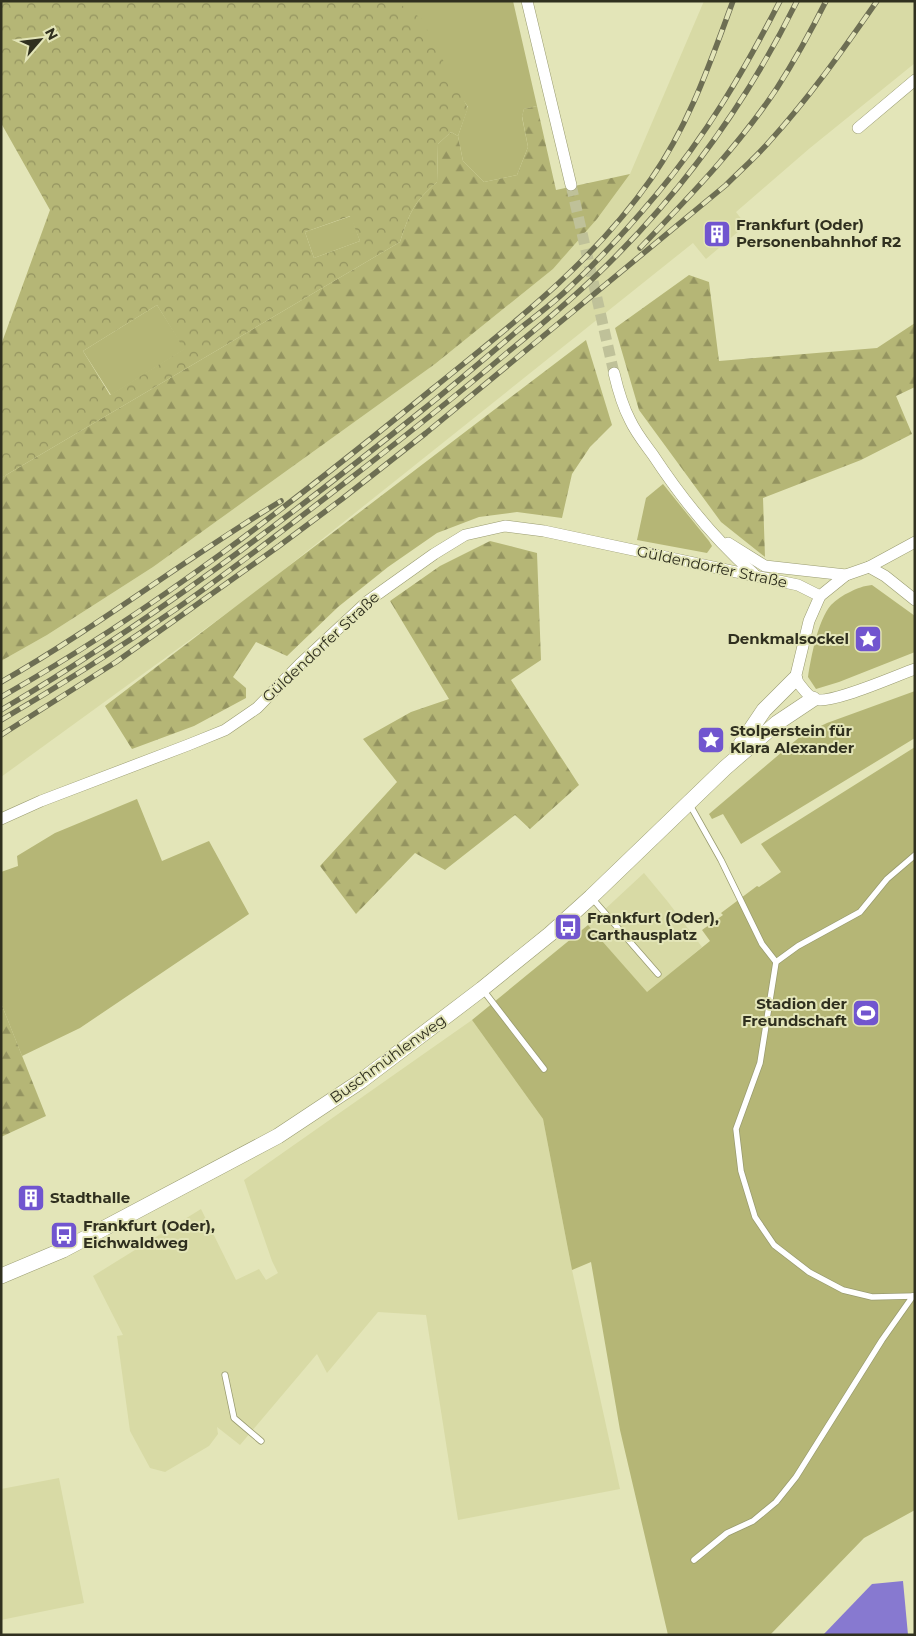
<svg xmlns="http://www.w3.org/2000/svg" width="916" height="1636" font-family="Montserrat,sans-serif">
  <defs>
    <pattern id="forest-firs" width="22" height="20" patternUnits="userSpaceOnUse" patternTransform="scale(1.25)"><rect width="22" height="20" fill="#b5b676"/><path d="M5 1l3.5 6h-7zM16 11l3.5 6h-7z" fill="#949460"/></pattern>
    <pattern id="park-crowns" width="20" height="18" patternUnits="userSpaceOnUse" patternTransform="scale(1.25)"><rect width="20" height="18" fill="#b5b676"/><path d="M2 6a3 3 0 1 1 6 0M12 15a3 3 0 1 1 6 0" fill="none" stroke="#949460"/></pattern>
  </defs>
  <rect width="100%" height="100%" fill="#e3e5b8"/>
  <g fill="#d8daa5">
    <polygon points="704,1 915,1 915,63 810,148 736,212 746,225 706,259 693,243 256,592 1,777 1,661 47,635 153,567 435,364 553,269 597,219 630,174"/>
    <polygon points="644,873 668,902 702,947 647,993 588,925"/>
    <polygon points="472,1020 543,1119 572,1270 620,1489 458,1520 426,1315 378,1312 327,1373 317,1354 240,1445 217,1427 218,1434 209,1446 165,1472 150,1468 130,1431 117,1336 123,1335 93,1276 201,1209 236,1280 259,1269 266,1280 278,1273 272,1261 244,1180"/>
    <polygon points="59,1478 84,1603 1,1620 1,1489"/>
  </g>
  <g fill="#b5b676">
    <polygon points="395,1 513,1 537,106 524,109 522,117 528,147 517,175 484,182 463,161 458,136 468,107"/>
    <polygon points="351,216 360,241 314,258 305,232"/>
    <polygon points="157,305 185,349 111,395 83,351"/>
    <polygon points="663,484 709,541 712,546 707,553 637,540 646,498"/>
    <path d="M872,585L915,616V652L839,682L816,689L808,677C811,657 818,620 831,605C836,600 843,595 850,592C858,588 863,586 872,585Z"/>
    <polygon points="915,691 915,738 741,844 723,814 712,819 709,814 802,735 827,723"/>
    <polygon points="915,747 915,1510 864,1538 770,1635 668,1635 620,1430 591,1262 572,1270 543,1119 472,1020 588,925 647,992 710,941 702,930 723,915 721,913 757,886 759,887 781,872 761,844"/>
    <polygon points="137,799 162,861 209,841 249,914 80,1028 22,1056 1,1003 1,872 18,866 17,856 55,833"/>
  </g>
  <g fill="url(#forest-firs)">
    <path d="M537,106L556,190L630,174L597,219L553,269L435,364L153,567L47,635L1,661V478L400,242C410,212 413,203 437,182L438,144L451,132L458,136L463,161L484,182L517,175L528,147L522,116L524,109Z"/>
    <polygon points="689,275 709,282 719,361 877,348 915,323 915,387 896,396 912,434 861,460 763,498 765,557 721,522 639,410 615,328"/>
    <polygon points="586,340 612,425 590,447 572,474 562,518 517,512 479,517 437,533 388,567 338,607 287,656 256,642 233,677 246,688 246,698 194,726 132,749 105,706"/>
    <polygon points="490,541 537,553 541,660 511,680 579,785 530,829 515,815 445,870 415,853 356,914 320,866 397,782 363,739 411,712 449,699 390,601 440,566"/>
    <polygon points="1,1003 46,1116 1,1137"/>
  </g>
  <path fill="url(#park-crowns)" fill-rule="evenodd" d="M1,1H395L421,18L468,108L458,136L451,132L438,144L437,182C413,203 410,212 400,242L1,478V345L50,210L1,123ZM350,216L360,241L314,258L305,232ZM157,305L184,349L110,395L83,351Z"/>
  <polygon fill="#8779d0" points="903,1581 908,1635 823,1635 872,1584"/>
  <g fill="none" stroke-linecap="round" stroke-linejoin="round">
    <polyline stroke="#bfc199" stroke-width="11" stroke-dasharray="11 5.5" stroke-linecap="butt" points="571,185 614,373"/>
    <g stroke="#999b70" stroke-width="7">
      <g id="service">
        <polyline points="690,805 721,860 762,944 776,962"/>
        <polyline points="915,855 887,879 860,912 798,946 776,962 760,1063 736,1129 741,1171 755,1217 774,1245 809,1272 843,1290 872,1297 915,1296"/>
        <polyline points="591,897 658,974"/>
        <polyline points="483,990 544,1069"/>
        <polyline points="225,1375 234,1418 261,1441"/>
        <polyline points="694,1560 727,1533 753,1521 776,1502 796,1477 882,1340 913,1296"/>
      </g>
    </g>
    <g stroke="#999b70" stroke-width="12">
      <g id="minor">
        <polyline points="527,1 571,185"/>
        <polyline points="858,128 915,80"/>
        <path d="M614,373C618,390 622,405 630,420C636,433 645,444 653,455C682,499 715,540 754,574"/>
        <path d="M915,542L869,567L846,575L820,596L809,621L795,679C800,684 807,696 814,699C829,706 897,675 915,669"/>
        <polyline points="728,543 765,566 846,575"/>
        <polyline points="869,567 885,576 915,600"/>
        <polyline points="1,819 41,801 188,745 225,730 257,708 300,664 368,601 434,554 465,535 505,526 544,531 798,585 820,596"/>
      </g>
    </g>
    <g stroke="#999b70" stroke-width="16">
      <g id="tertiary">
        <polyline points="737,750 764,710 795,679"/>
        <polyline points="1,1276 63,1250 278,1136 361,1081 482,989 550,934 591,897 725,768 777,723 813,699"/>
      </g>
    </g>
    <use href="#service" stroke="#fff" stroke-width="5.5"/>
    <use href="#minor" stroke="#fff" stroke-width="11"/>
    <use href="#tertiary" stroke="#fff" stroke-width="15"/>
    <g stroke="#6d6e53" stroke-width="5.5">
      <g id="rail">
        <path d="M640,248C688,198 738,147 777,88C795,60 811,31 826,1"/>
        <path d="M1,682C98,627 186,558 281,501"/>
        <path d="M1,697C154,611 295,501 431,390C510,326 592,264 651,179C689,125 710,63 733,1"/>
        <path d="M1,710C149,623 287,519 420,412C455,384 489,355 523,326C540,313 557,300 572,285C602,257 630,226 656,195C706,136 745,69 780,1"/>
        <path d="M1,720C61,685 119,648 176,609C236,567 293,523 351,478C404,437 457,395 508,352C546,321 584,289 618,254C691,180 751,94 797,1"/>
        <path d="M1,735L116,662L279,546L342,499L426,433L726,185C740,171 756,157 769,142C809,98 843,50 877,1"/>
      </g>
    </g>
    <use href="#rail" stroke="#e3e5b8" stroke-width="4" stroke-dasharray="11" stroke-linecap="butt"/>
  </g>
  <defs>
    <g id="building-square" transform="scale(1.4375)"><rect x="-9" y="-9" width="18" height="18" rx="4" fill="#7155cf" stroke="#e3e5b8"/><path d="M-4-6H4V6H1V3H-1V6H-4ZM-2.5-4.3h1.7v1.8h-1.7ZM.8-4.3h1.7v1.8H.8ZM-2.5-1h1.7V.8h-1.7ZM.8-1h1.7V.8H.8Z" fill="#fff"/></g>
    <g id="sight-square" transform="scale(1.4375)"><rect x="-9" y="-9" width="18" height="18" rx="4" fill="#7155cf" stroke="#e3e5b8"/><path d="M0-6L1.8-2.2L6-1.7L2.9 1.2L3.7 5.4L0 3.3L-3.7 5.4L-2.9 1.2L-6-1.7L-1.8-2.2Z" fill="#fff"/></g>
    <g id="bus-square" transform="scale(1.4375)"><rect x="-9" y="-9" width="18" height="18" rx="4" fill="#7155cf" stroke="#e3e5b8"/><path d="M-5-6H5V4H4V6H2V4H-2V6H-4V4H-5ZM-3.5-4V0h7V-4ZM-3.5 1.2v1.5H-2V1.2ZM2 1.2v1.5H3.5V1.2Z" fill="#fff"/></g>
    <g id="stadium-square" transform="scale(1.4375)"><rect x="-9" y="-9" width="18" height="18" rx="4" fill="#7155cf" stroke="#e3e5b8"/><path d="M0-5a6.5 5 0 1 0 0 10a6.5 5 0 1 0 0-10ZM-3.5-1.8h7v3.6h-7Z" fill="#fff"/></g>
  </defs>
  <g fill-rule="evenodd">
    <use href="#building-square" x="717" y="234"/>
    <use href="#sight-square" x="868" y="639"/>
    <use href="#sight-square" x="711" y="740"/>
    <use href="#bus-square" x="568" y="927"/>
    <use href="#stadium-square" x="866" y="1013"/>
    <use href="#building-square" x="31" y="1198"/>
    <use href="#bus-square" x="64" y="1235"/>
  </g>
  <g text-anchor="middle" stroke-width="4" stroke-linejoin="round" paint-order="stroke">
    <g font-size="15" font-weight="bold" fill="#30301f" stroke="#e3e5b8" text-anchor="start">
      <text x="736" y="230">Frankfurt (Oder)<tspan x="736" dy="17">Personenbahnhof R2</tspan></text>
      <text x="849" y="644" text-anchor="end">Denkmalsockel</text>
      <text x="730" y="736">Stolperstein für<tspan x="730" dy="17">Klara Alexander</tspan></text>
      <text x="587" y="923">Frankfurt (Oder),<tspan x="587" dy="17">Carthausplatz</tspan></text>
      <text x="847" y="1009" text-anchor="end">Stadion der<tspan x="847" dy="17">Freundschaft</tspan></text>
      <text x="50" y="1203">Stadthalle</text>
      <text x="83" y="1231">Frankfurt (Oder),<tspan x="83" dy="17">Eichwaldweg</tspan></text>
    </g>
    <g font-size="15" fill="#30301f" stroke="#e3e5b8">
      <text transform="translate(712 567) rotate(12)" y="5">Güldendorfer Straße</text>
      <text transform="translate(321 647) rotate(-43)" y="5">Güldendorfer Straße</text>
      <text transform="translate(388 1059) rotate(-36)" y="5">Buschmühlenweg</text>
    </g>
  </g>
  <rect width="916" height="1636" fill="none" stroke="#30301f" stroke-width="5"/>
  <g transform="translate(40 40) rotate(62)" stroke="#e3e5b8" stroke-width="4" paint-order="stroke">
  <path d="M0-4L9 19L0 12L-9 19Z" fill="#30301f"/>
  <text y="-8" font-size="14" font-weight="bold" text-anchor="middle" fill="#30301f">N</text>
  </g>
</svg>
